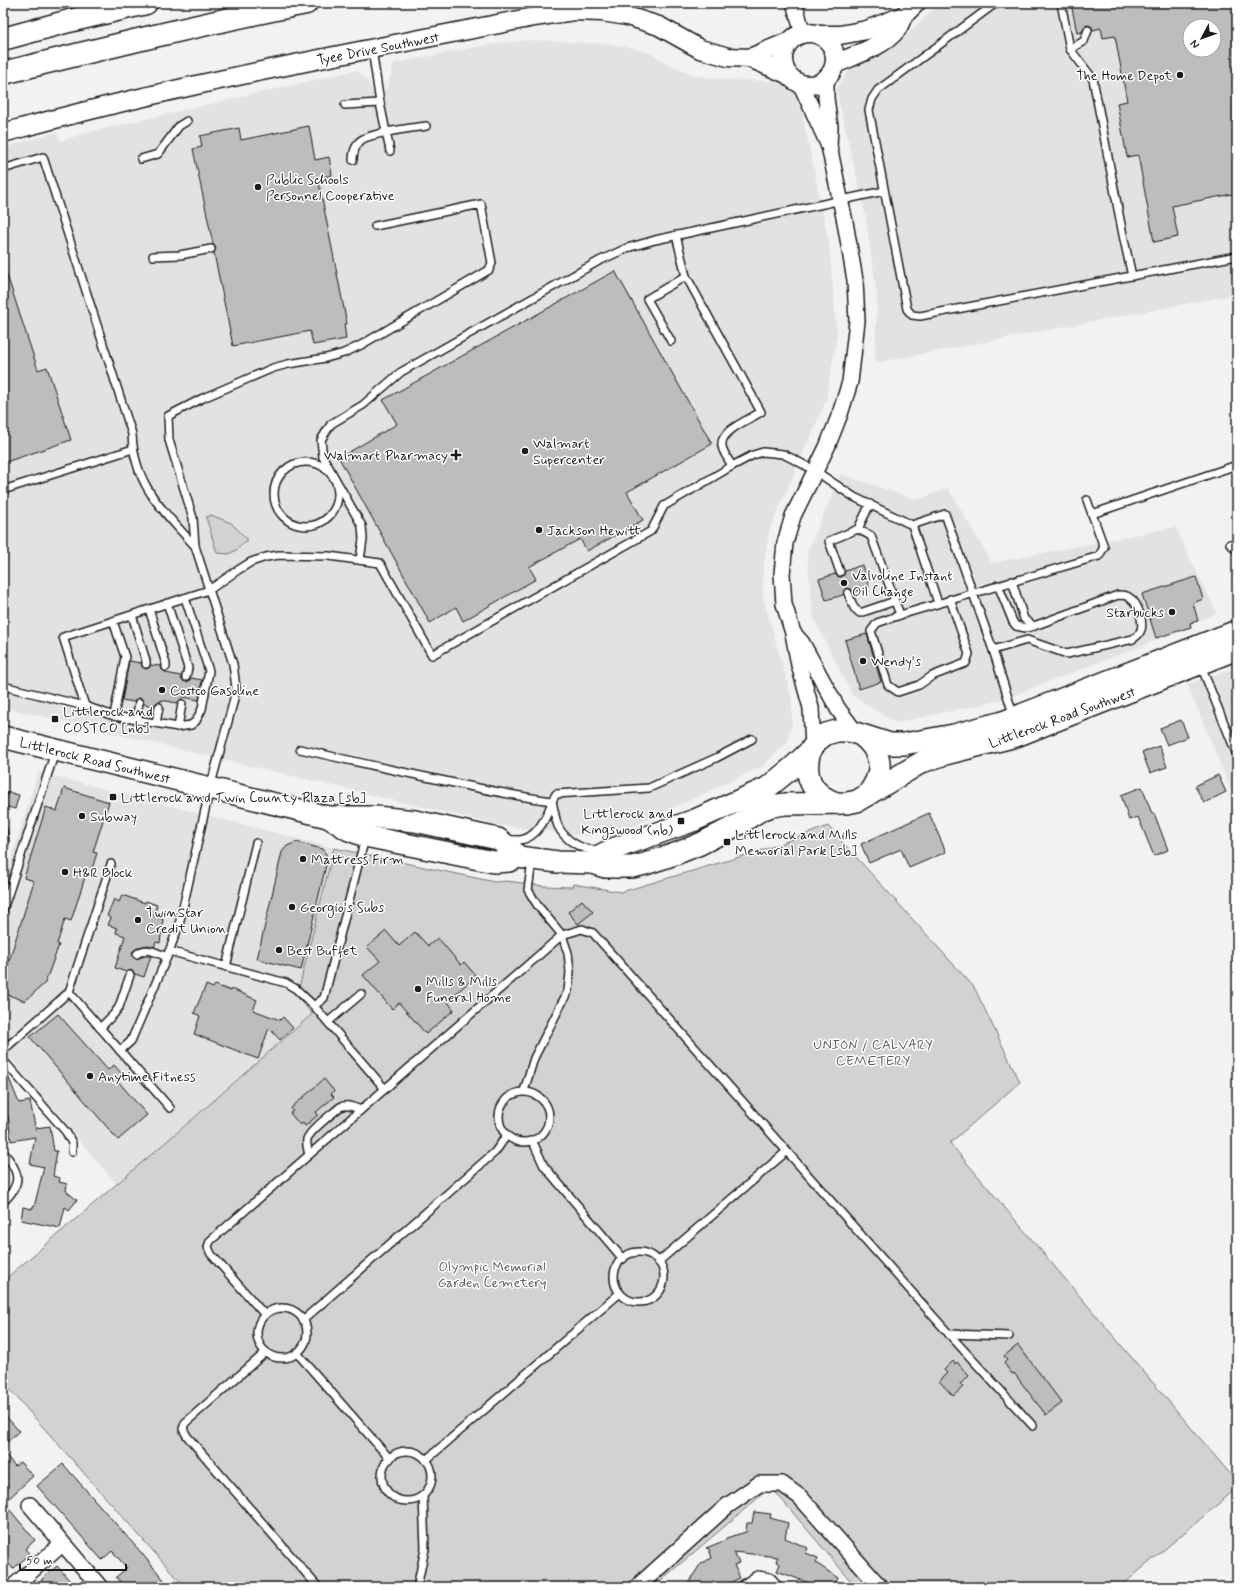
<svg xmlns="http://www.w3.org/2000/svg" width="1240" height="1590" font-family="Mynerve,sans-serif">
  <rect width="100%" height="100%" fill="#f2f2f2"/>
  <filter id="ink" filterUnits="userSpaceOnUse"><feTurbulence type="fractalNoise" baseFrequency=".025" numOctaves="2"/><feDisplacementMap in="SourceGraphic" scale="8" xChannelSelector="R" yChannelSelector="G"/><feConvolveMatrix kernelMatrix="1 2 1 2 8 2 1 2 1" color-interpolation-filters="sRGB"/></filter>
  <g filter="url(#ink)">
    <g fill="#e2e2e2" fill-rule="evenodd">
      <path d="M940,3H1237V294L875,363L877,294L865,213L836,89L848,71L898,43ZM1190,26H1214V50H1190Z"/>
      <polygon points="533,40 610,44 628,47 650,53 675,67 694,75 720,79 791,82 799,97 829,243 837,335 826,401 769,531 763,570 763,597 792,699 792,724 787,743 763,766 630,828 588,836 498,825 3,707 3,148 57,132 60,141 82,134 357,70 369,83 372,91 387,89 394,63 498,43"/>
      <polygon points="841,474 917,500 948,488 992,563 1175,527 1217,613 1147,644 998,701 895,723 852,695 813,616 807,553"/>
      <polygon points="1237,668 1237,804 1187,684"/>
      <polygon points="38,772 334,848 297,996 312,1013 117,1185 3,1050 3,886"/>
    </g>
    <g fill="#d2d2d2" stroke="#777">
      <polygon points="211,515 231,523 248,540 239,546 238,549 229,554 217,553 206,517"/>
      <polygon points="828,826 974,987 1020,1082 950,1143 1237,1482 1237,1488 1120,1587 856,1587 771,1487 653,1587 185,1587 3,1382 3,1281 194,1118 312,1014 297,996 334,848 495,882 507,881 544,886 572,887 573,884 621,892 763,850"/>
    </g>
    <g fill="#bdbdbd" stroke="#1c1c1c" fill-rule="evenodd">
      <path d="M1071,3H1237V193L1172,206L1178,237L1154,242L1138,155L1127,157L1117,103L1127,101L1115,36L1103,38L1101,28L1093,30L1092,27L1088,25L1085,26L1082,32L1077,33ZM1190,26H1214V50H1190Z"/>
      <polygon points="309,126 315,160 329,157 332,175 318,178 347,324 344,324 346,339 313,345 310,331 233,346 214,253 216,248 213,244 193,149 202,147 200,136 239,128 241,140"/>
      <polygon points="5,269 38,370 47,367 71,440 3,463 3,270"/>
      <polygon points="615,271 712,444 627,492 643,520 587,551 580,539 529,567 536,579 463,621 456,607 430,623 339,458 397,424 383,400"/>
      <polygon points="862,565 869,587 853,592 851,589 847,588 844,590 843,595 826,600 819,579 835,574 837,576 841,577 844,575 845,571"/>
      <polygon points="1196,577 1203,599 1193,603 1198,621 1190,623 1191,627 1156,638 1142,594"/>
      <polygon points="867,634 881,682 859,689 845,640"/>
      <polygon points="129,661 141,663 142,667 146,669 149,668 151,665 161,666 162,670 166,672 166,673 181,676 181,679 185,682 188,682 191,678 202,680 199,700 183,697 177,703 161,700 161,702 157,702 154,706 144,704 143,700 140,698 136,699 134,702 122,700"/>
      <polygon points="1181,720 1188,737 1167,745 1160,728"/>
      <polygon points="1159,746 1167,767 1150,773 1142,752"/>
      <polygon points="1218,775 1226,792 1204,803 1195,786"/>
      <polygon points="1142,787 1152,814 1154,813 1168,850 1154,856 1138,817 1129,820 1121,795"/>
      <polygon points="64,788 109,802 93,852 97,853 91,872 87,871 71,921 65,919 57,944 59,945 45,983 25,1001 3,993 3,980 34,881 24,878 46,807 57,811"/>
      <polygon points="8,792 19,795 15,809 4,806"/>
      <polygon points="929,813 946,852 909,868 901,849 869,863 861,844"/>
      <polygon points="297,842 322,849 326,854 327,861 301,970 257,959 282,852 287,846"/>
      <polygon points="122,895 145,903 146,901 157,905 154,916 163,919 160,943 156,942 154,947 148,945 139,947 132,952 133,956 135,959 145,956 151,956 144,977 135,974 131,970 126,972 115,968 125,936 116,933 117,928 108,925 111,918 107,916 114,899 119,902"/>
      <polygon points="582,900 593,912 578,924 568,912"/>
      <polygon points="386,931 399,946 415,932 428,946 438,938 461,965 464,962 476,976 447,1001 454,1010 426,1034 399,1003 392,1009 363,975 380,961 367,947"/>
      <polygon points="206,985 213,988 215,985 231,991 232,989 257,1000 253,1010 280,1020 283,1017 293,1028 280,1040 269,1028 258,1059 194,1034 200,1016 194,1013"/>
      <polygon points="58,1014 108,1070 114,1065 123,1075 117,1080 147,1115 118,1140 30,1037"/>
      <polygon points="3,1068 6,1071 19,1103 30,1101 36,1131 36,1128 50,1126 54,1151 57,1151 53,1176 60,1178 59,1182 67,1184 66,1191 77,1200 69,1210 65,1207 60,1228 21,1220 23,1207 32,1209 32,1207 34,1207 44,1167 30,1164 35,1137 11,1141 8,1115 3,1116"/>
      <polygon points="324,1079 334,1091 331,1094 334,1097 316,1112 318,1115 305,1126 303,1123 300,1125 290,1113 293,1111 291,1108"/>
      <polygon points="1018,1345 1062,1403 1046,1415 1014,1373 1012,1374 1004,1363 1007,1360 1004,1356"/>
      <polygon points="953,1361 955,1364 957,1362 969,1376 960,1384 963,1387 953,1396 939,1381 947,1373 944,1370"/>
      <polygon points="3,1413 19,1431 3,1446"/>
      <polygon points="3,1452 15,1466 20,1462 33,1476 4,1503 35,1540 25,1549 30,1554 13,1569 3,1557"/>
      <polygon points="63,1464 138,1549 170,1587 125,1587 116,1577 127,1568 112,1551 102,1560 53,1504 37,1486"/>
      <polygon points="754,1512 771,1514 770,1518 788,1523 785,1538 808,1548 806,1553 818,1558 816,1563 838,1578 832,1587 807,1587 809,1583 777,1571 780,1564 776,1561 778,1557 734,1552 739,1563 734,1565 740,1578 721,1587 686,1587 701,1563 712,1558 709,1549 706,1548 726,1540 726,1538 746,1532 747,1523 752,1523"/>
      <polygon points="57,1566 75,1587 48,1587 41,1580"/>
    </g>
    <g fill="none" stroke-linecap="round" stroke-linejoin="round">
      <g stroke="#1c1c1c" stroke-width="10">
        <g id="service">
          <polyline points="996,3 878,90 872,99 869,110 907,309 912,315 920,316 1237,256"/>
          <polyline points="1061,3 1070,49 1093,79 1123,235 1132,276"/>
          <polyline points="372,49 380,103 390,151"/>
          <polyline points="1070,49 1084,41 1088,30"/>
          <polyline points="345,105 380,103"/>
          <polyline points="141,159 158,154 179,126 187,121"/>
          <path d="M353,160C353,154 355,147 359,142C366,133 413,128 426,126"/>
          <path d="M3,169L43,157L132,434C134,485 163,511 195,546"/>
          <path d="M676,235L686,276L761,412C750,419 719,431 722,446C723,453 729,460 732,466"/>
          <polyline points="153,256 180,255 211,249"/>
          <polyline points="671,341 647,299 686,276"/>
          <circle cx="306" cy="494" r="32"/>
          <polyline points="3,490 133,449"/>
          <polyline points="1087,500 1092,514"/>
          <polyline points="912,525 938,603"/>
          <polyline points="858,529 870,504"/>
          <polyline points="1230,544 1237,550"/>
          <polyline points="360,560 363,539 362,526 323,457 321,440 331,424 363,405 401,372 599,261 627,248 655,240 884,191"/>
          <polyline points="840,572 829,541 858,529 871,536 895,601 860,613 854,608 848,593"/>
          <polyline points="998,585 1013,622 1016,626 1026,628 1034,626"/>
          <polyline points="950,599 969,654 966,663 932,676 919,685 898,692 888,685 871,631 877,623 900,615 1099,556 1104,547 1092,514 1237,465"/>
          <polyline points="895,601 900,615"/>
          <polyline points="167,603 188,668 186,677"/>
          <polyline points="149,609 166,664 166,667"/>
          <polyline points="132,615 146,661 146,664"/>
          <polyline points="113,621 125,657 114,716"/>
          <path d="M993,650L1027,640L1067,654L1133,639C1135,637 1139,635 1140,632C1145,624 1138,603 1130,598C1127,595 1123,595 1118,595L1034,626L1024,619L1012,581"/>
          <polyline points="1201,666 1237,755"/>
          <polyline points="3,686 85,706 114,716 178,727 191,725 196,721 202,709 209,671 185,598"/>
          <polyline points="85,706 63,637 209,590 238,570 251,562 266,557 279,555 329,556 380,563 432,655 651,531 664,506 732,466 753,455 763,452 783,454 795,460 814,470 854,497 912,525 945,514 993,650 1014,717"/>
          <polyline points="136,719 139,703"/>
          <polyline points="156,723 159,707"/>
          <polyline points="178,727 182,704"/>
          <path d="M300,749C347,760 393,770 440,780C477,788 514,796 552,801L556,794L649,788L716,758L752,739"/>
          <path d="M552,801C554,809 555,818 558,826C565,841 583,851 599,850"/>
          <polyline points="3,830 5,842 3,847"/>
          <path d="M507,839C511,840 516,840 520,840C538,838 547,816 552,802"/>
          <polyline points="532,861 528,890 538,906 562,935 582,929 593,933 949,1334 1033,1426"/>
          <polyline points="111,864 69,992 170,1108"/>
          <polyline points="3,910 55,752"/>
          <polyline points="169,951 286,983 296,989 314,1006 385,1089"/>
          <path d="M137,954C146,946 157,953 167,957"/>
          <polyline points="226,967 256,843"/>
          <polyline points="314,1006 324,998 365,838"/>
          <polyline points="328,1022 361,994"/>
          <polyline points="100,1028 114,1014 119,1007 130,975"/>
          <polyline points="3,1040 8,1046 69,992"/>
          <polyline points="120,1051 131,1041 167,957 179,925 210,788 233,703 236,688 233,664 195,546 193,518 169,440 168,416 203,398 273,368 288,364 326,358 344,353 361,345 489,270 492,263 481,204 375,226"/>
          <polyline points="3,1060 66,1132 72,1143 72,1152"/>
          <circle cx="524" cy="1117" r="25"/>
          <polyline points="532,1140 544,1166 623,1259"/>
          <path d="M3,1152C20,1172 23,1183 3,1202"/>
          <path d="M309,1155C308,1150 306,1145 307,1139C311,1129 331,1115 340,1107C348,1104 353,1107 361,1110"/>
          <circle cx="639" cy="1277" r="25"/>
          <polyline points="658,1262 786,1152"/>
          <circle cx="282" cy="1333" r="25"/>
          <polyline points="265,1315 211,1254 208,1247 210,1241 562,935 568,953 570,972 568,991 534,1058 524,1091"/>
          <polyline points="303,1320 495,1152 507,1135"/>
          <polyline points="949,1334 1009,1336"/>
          <polyline points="266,1352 185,1423 183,1429 187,1436 318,1587"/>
          <polyline points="297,1353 390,1459"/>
          <circle cx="407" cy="1476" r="25"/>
          <polyline points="426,1460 620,1293"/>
          <polyline points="417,1587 425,1549 423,1496"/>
        </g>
      </g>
      <g stroke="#1c1c1c" stroke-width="18">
        <g id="minor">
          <polyline points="794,3 803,33"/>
          <polyline points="801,85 829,146"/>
          <polyline points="794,634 802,643 838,709 856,733"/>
          <polyline points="813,747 811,708 799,665 793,633 784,604 782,574 785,543 793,516 827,447 840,414 850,382 857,321 855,280 845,222 829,146 830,127 826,98 826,79"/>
          <polyline points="30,1505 100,1587"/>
          <polyline points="13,1587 62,1544"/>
          <polyline points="637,1587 727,1506 759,1484 782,1484 800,1497 880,1587"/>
          <polyline points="746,1587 758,1579 769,1581 774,1587"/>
        </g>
      </g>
      <g stroke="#1c1c1c" stroke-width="21">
        <g id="tertiary">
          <circle cx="809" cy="59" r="26"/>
          <polyline points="820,35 840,35 867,30 903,16 916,3"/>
          <polyline points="750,58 788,42"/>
          <path d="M835,64C853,56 884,46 896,30C899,27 901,20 903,16"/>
          <path d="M3,133C178,84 356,52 534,17L573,11L602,12L627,16L659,26L700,49L728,57L750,58L787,74"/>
        </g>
      </g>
      <g stroke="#1c1c1c" stroke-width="24">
        <g id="secondary">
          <path d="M861,735C883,752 885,773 867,795"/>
          <polyline points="3,737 328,817 376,817 415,821 498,839 511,849 518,857"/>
          <path d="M810,751C803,776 811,794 836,803"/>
          <polyline points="328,817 349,830 365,836 494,862 509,861 518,857 558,862 592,863 605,867 632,867 645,864 675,854 700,844 739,824 761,810 772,806 785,804 847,803 857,801 922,762 945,754 1016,736 1237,649"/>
          <polyline points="592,863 601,855 613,849 695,820 767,788 793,767 810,751 817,741 826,734 837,731 849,731 890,744 904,744 954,735 1003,722 1237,631"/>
        </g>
      </g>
      <g stroke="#1c1c1c" stroke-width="25">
        <g id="motorway">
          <polyline points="3,39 69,21 146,3"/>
          <path d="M3,73C104,48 204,23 306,3"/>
        </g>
      </g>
      <use href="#service" stroke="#fff" stroke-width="7"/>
      <use href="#minor" stroke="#fff" stroke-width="15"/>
      <use href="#tertiary" stroke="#fff" stroke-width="18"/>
      <use href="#secondary" stroke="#fff" stroke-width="21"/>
      <use href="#motorway" stroke="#fff" stroke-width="22"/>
    </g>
  </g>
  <g fill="#1c1c1c" stroke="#fff" stroke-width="1.5">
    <circle cx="1180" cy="75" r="4"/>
    <circle cx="258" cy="187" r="4"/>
    <circle cx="525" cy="451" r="4"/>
    <path d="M454 449h4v4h4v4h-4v4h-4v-4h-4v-4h4z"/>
    <circle cx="539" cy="530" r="4"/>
    <circle cx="844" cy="583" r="4"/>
    <circle cx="1172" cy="612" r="4"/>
    <circle cx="863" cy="661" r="4"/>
    <circle cx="162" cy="690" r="4"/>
    <rect x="51" y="715" width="8" height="8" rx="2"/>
    <rect x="109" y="793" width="8" height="8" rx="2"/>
    <circle cx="82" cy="816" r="4"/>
    <rect x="677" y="817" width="8" height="8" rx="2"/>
    <rect x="723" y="838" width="8" height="8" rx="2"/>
    <circle cx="303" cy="859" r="4"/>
    <circle cx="65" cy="872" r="4"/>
    <circle cx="292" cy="907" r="4"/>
    <circle cx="138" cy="920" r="4"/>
    <circle cx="279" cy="950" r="4"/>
    <circle cx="418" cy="989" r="4"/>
    <circle cx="90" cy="1076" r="4"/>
  </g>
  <g text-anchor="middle" stroke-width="3" stroke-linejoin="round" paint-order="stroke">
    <g font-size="14" fill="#1c1c1c" stroke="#fff">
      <text transform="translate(378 48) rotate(-11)" y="5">Tyee Drive Southwest</text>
      <text transform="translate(1062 717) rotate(-20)" y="5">Littlerock Road Southwest</text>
      <text transform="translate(95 760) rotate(14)" y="5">Littlerock Road Southwest</text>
    </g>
    <g font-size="14" fill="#1c1c1c" stroke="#fff" text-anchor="start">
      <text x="1172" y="80" text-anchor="end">The Home Depot</text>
      <text x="266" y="184">Public Schools<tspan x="266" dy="16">Personnel Cooperative</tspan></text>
      <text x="533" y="448">Walmart<tspan x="533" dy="16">Supercenter</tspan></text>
      <text x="448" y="460" text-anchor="end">Walmart Pharmacy</text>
      <text x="547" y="535">Jackson Hewitt</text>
      <text x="852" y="580">Valvoline Instant<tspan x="852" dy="16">Oil Change</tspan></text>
      <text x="1164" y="617" text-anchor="end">Starbucks</text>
      <text x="871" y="666">Wendy's</text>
      <text x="170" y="695">Costco Gasoline</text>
      <text x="63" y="716">Littlerock and<tspan x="63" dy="16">COSTCO [nb]</tspan></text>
      <text x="121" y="802">Littlerock and Twin County Plaza [sb]</text>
      <text x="673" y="818" text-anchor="end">Littlerock and<tspan x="673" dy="16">Kingswood (nb)</tspan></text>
      <text x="90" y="821">Subway</text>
      <text x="735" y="839">Littlerock and Mills<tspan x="735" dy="16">Memorial Park [sb]</tspan></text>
      <text x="311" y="864">Mattress Firm</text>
      <text x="73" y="877">H&amp;R Block</text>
      <text x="300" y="912">Georgio's Subs</text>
      <text x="146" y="917">TwinStar<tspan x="146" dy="16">Credit Union</tspan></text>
      <text x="287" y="955">Best Buffet</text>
      <text x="426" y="986">Mills &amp; Mills<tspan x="426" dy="16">Funeral Home</tspan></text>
      <text x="98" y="1081">Anytime Fitness</text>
    </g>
    <g font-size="14" fill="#5c5c5c" stroke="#fff">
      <text x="873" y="1049">UNION / CALVARY<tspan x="873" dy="16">CEMETERY</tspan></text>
      <text x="492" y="1271">Olympic Memorial<tspan x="492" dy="16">Garden Cemetery</tspan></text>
    </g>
  </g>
  <rect width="1240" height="1590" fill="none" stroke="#fff" stroke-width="16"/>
  <rect x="8" y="8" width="1224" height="1574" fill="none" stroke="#1c1c1c" stroke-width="1.5" filter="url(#ink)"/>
  <g transform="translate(1202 38) rotate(229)"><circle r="19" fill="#ffffff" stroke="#a4a4a4"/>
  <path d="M0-3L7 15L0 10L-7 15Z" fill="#1c1c1c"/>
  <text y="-6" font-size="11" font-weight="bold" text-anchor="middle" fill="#1c1c1c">N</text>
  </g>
  <path d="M20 1564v6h106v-6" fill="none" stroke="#1c1c1c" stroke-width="2"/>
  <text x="26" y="1564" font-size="12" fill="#1c1c1c" stroke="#ffffff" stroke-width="3" paint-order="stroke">50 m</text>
</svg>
